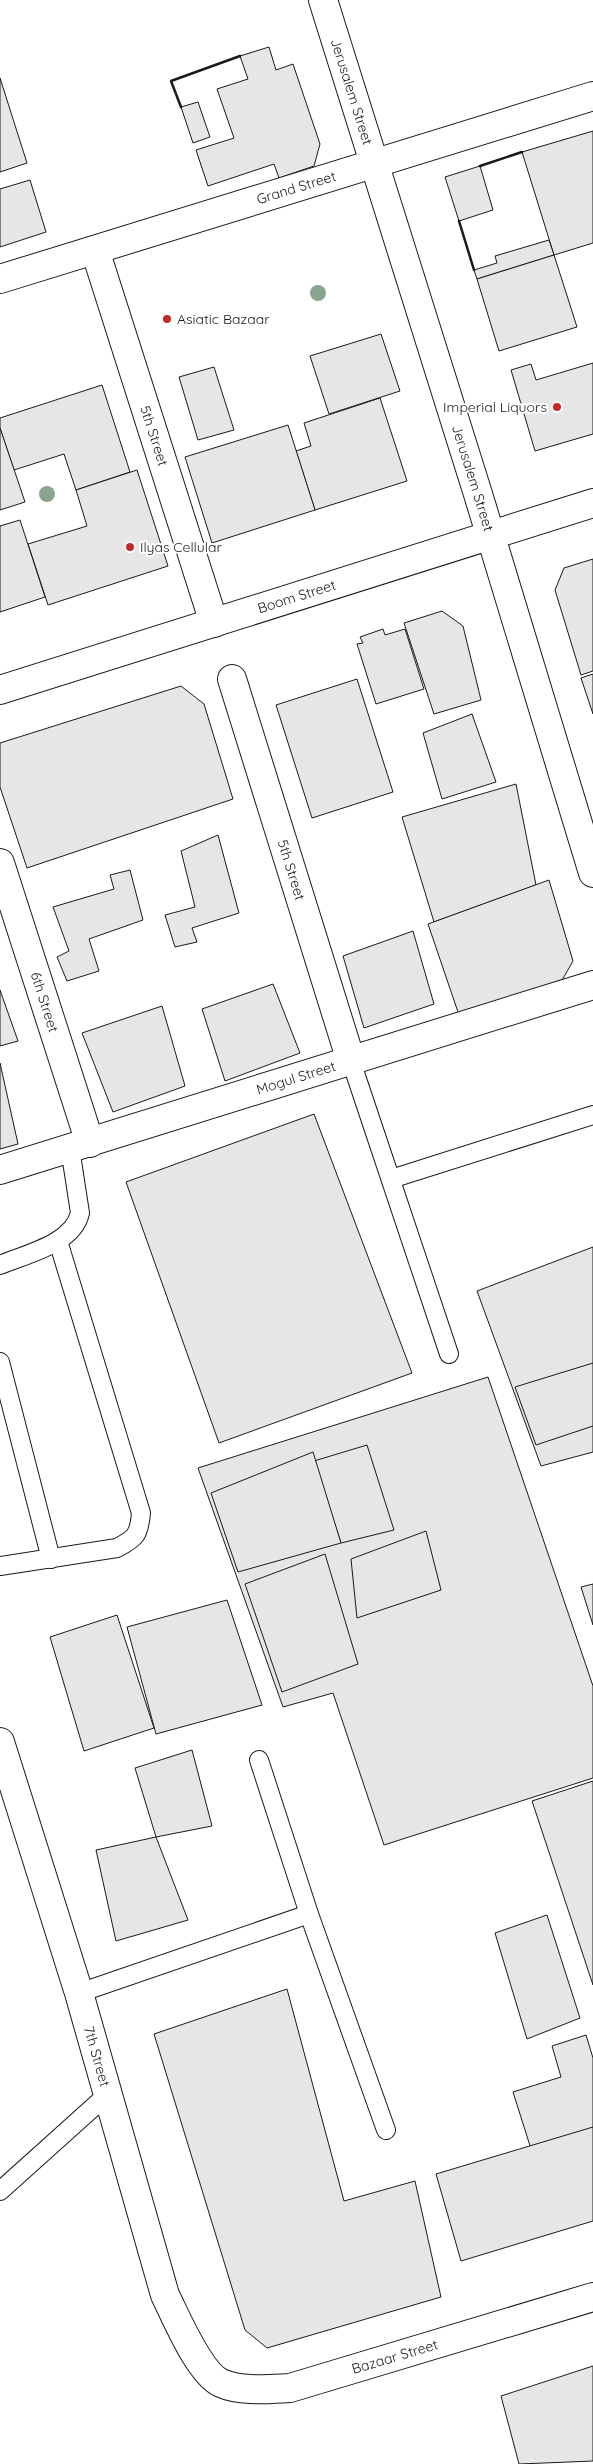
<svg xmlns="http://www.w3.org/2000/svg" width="593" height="2464" font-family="Quicksand,sans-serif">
  <rect width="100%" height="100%" fill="#fff"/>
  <g fill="#e6e6e6" stroke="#1a1a1a">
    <polygon points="269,47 276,70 293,64 320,144 314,166 279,178 274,164 208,186 196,150 234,138 217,89 248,79 240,56"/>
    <polygon points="0,78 27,163 0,172"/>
    <polygon points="198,102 210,137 193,143 181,107"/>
    <polygon points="593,131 593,243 554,255 522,152"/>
    <polygon points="480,166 493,210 459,221 445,177"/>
    <polygon points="30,180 46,232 0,247 0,189"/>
    <polygon points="549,240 554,255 477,279 474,270 497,263 495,256"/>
    <polygon points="554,255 577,327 499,351 477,279"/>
    <polygon points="381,334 400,391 329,414 310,356"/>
    <polygon points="593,363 593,434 535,451 511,370 531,364 536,380"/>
    <polygon points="214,367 234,430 198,440 179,377"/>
    <polygon points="102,385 130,472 76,490 64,454 14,470 0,428 0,418"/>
    <polygon points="380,398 407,481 315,510 296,451 311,446 304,423"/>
    <polygon points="288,425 315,510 212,543 185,457"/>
    <polygon points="0,428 25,502 0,510"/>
    <polygon points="137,470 168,566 48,605 28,544 87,526 76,490"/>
    <polygon points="20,520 45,597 0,612 0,526"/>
    <polygon points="593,559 593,671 581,675 555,590 564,568"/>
    <polygon points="442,611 463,626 481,700 434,714 404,623"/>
    <polygon points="383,629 385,635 405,629 424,689 376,704 357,644 363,643 360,637"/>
    <polygon points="593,674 593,714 581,678"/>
    <polygon points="357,679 393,792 312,818 276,705"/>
    <polygon points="181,686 204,704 233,799 27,868 0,787 0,743"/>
    <polygon points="472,714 496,782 442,799 423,733"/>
    <polygon points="516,784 536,885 434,922 402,817"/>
    <polygon points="218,835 239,913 192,928 197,942 175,947 165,915 195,907 181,851"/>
    <polygon points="130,870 143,920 89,939 99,971 67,981 57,957 69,951 53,907 114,889 110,875"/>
    <polygon points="549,880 573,961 561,982 459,1015 428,924"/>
    <polygon points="413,931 434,1004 364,1028 343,956"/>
    <polygon points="273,984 300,1053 225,1081 202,1009"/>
    <polygon points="0,990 18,1041 0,1046"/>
    <polygon points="162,1006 185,1086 113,1112 82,1033"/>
    <polygon points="0,1063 18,1144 0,1149"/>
    <polygon points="314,1114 412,1373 219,1443 126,1182"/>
    <polygon points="593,1247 593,1452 541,1466 477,1291"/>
    <polygon points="593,1363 593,1426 536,1445 515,1387"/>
    <polygon points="488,1377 593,1686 593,1778 384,1845 333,1693 283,1707 198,1468"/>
    <polygon points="367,1445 394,1530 341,1543 314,1461"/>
    <polygon points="313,1452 341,1543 238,1572 211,1493"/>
    <polygon points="426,1531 441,1590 357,1618 351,1559"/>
    <polygon points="325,1554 358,1664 282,1692 245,1584"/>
    <polygon points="593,1584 593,1625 581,1587"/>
    <polygon points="227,1600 262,1705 156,1734 127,1627"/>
    <polygon points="117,1615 154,1728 84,1751 50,1637"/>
    <polygon points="192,1750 212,1826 156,1837 135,1768"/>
    <polygon points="593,1781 593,1985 532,1801"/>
    <polygon points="156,1837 188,1920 116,1941 96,1850"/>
    <polygon points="547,1915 580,2018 527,2039 495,1933"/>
    <polygon points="287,1989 344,2201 415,2181 441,2297 267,2348 245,2330 154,2034"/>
    <polygon points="586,2035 593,2058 593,2132 531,2149 513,2092 561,2077 552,2046"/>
    <polygon points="593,2127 593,2221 461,2261 436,2174"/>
    <polygon points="593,2366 593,2461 519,2464 501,2396"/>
  </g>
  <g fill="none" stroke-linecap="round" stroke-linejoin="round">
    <g stroke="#1a1a1a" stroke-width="20">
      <g id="service">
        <polyline points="351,1061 449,1354"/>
        <polyline points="391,1179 593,1115"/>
        <path d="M0,1265C26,1254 73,1244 80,1213L70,1148"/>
        <polyline points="0,1362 51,1559"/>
        <path d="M0,1566L117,1548C136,1538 139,1535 141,1513L58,1241"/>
        <polyline points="259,1760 309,1914 386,2130"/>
        <polyline points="79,1993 309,1914"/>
        <polyline points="0,2191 108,2094"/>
      </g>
    </g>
    <g stroke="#1a1a1a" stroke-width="30">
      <g id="minor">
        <path id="s1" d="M323,0L478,494L593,873"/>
        <path id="s2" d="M95,250L214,623"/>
        <path id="s3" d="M0,279L593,96"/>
        <path id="s4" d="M232,679L351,1061"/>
        <path id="s5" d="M0,863L90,1143"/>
        <path id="s6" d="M0,1170L593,985"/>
        <path id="s7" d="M0,1742L79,1993L165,2295C176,2317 199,2373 221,2383C241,2392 269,2389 290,2388L593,2297"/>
      </g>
    </g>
    <g stroke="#1a1a1a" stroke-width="30">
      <g id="secondary">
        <path id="s8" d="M0,690L593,503"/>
      </g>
    </g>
    <use href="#service" stroke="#fff" stroke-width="18"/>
    <use href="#minor" stroke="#fff" stroke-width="28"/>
    <use href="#secondary" stroke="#fff" stroke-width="28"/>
    <g stroke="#1a1a1a" stroke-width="2.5">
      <polyline points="181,107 171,81 240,56"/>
      <polyline points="480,166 522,152"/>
      <polyline points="459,221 474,270"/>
    </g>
  </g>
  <g fill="#8aa48f">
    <circle cx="318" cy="293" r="8"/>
    <circle cx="47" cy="494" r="8"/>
  </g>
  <g fill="#c62828" stroke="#fff" stroke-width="2">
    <circle cx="167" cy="319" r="5"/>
    <circle cx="557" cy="407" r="5"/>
    <circle cx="130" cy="547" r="5"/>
  </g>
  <g text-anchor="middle" stroke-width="4" stroke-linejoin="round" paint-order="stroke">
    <g font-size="14" fill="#1a1a1a" stroke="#fff">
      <text dy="5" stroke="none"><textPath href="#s1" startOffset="96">Jerusalem Street</textPath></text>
      <text dy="5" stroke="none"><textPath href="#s3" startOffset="310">Grand Street</textPath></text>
      <text dy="5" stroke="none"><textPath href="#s2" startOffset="195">5th Street</textPath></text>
      <text dy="5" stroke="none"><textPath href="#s1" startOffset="501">Jerusalem Street</textPath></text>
      <text dy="5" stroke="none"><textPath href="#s8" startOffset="311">Boom Street</textPath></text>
      <text dy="5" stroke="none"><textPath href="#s4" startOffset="200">5th Street</textPath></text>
      <text dy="5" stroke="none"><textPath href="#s5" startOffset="146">6th Street</textPath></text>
      <text dy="5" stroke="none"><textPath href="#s6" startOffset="310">Mogul Street</textPath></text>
      <text dy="5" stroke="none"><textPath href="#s7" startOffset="329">7th Street</textPath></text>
      <text dy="5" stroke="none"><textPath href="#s7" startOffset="862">Bazaar Street</textPath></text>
    </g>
    <g font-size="14" fill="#1a1a1a" stroke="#fff" text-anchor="start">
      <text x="177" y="324">Asiatic Bazaar</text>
      <text x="547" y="412" text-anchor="end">Imperial Liquors</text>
      <text x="140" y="552">Ilyas Cellular</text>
    </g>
  </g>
</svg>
